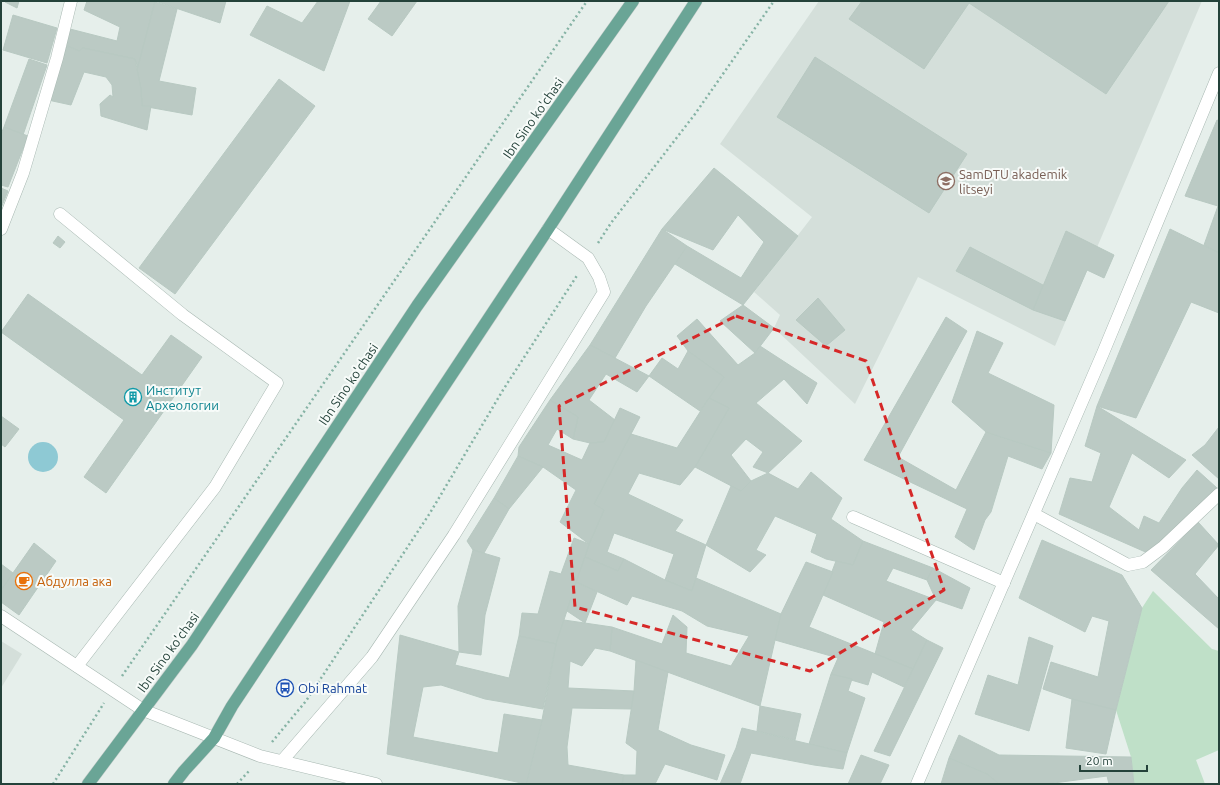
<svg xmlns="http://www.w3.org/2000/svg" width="1220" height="785" font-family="Ubuntu,sans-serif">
  <rect width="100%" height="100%" fill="#e6efeb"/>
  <g fill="#d4dfda">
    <polygon points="819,1 1202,1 1055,346 918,277 855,404 774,328 780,315 754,292 812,217 720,144"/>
    <polygon points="1,641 22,654 1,688"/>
  </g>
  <polygon fill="#bfe0c8" points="1153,591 1212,649 1219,651 1219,750 1196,760 1205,784 1134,784 1131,757 1116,710 1142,608"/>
  <circle fill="#8ec9d4" cx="43" cy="457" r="15"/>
  <g fill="#bbcac4" stroke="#b8c9c2">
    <polygon points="5,1 19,1 17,8 5,2"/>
    <polygon points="87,1 155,1 138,68 135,59 83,48 79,51 64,44 70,29 117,41 120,27 84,10"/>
    <polygon points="155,1 226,1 220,23"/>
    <polygon points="318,1 350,1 324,71 250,35 267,6 302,23"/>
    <polygon points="381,1 417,1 392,36 368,19"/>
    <polygon points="862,1 1169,1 1106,94 969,3 924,69 849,19"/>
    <polygon points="155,2 177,9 159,81 196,88 192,115 142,106 141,89 137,70"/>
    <polygon points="13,15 57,28 47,63 3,50"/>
    <polygon points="67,46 79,51 83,48 135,59 141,89 142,106 151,106 147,130 101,116 100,104 110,95 113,97 112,85 106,77 84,72 71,105 48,100"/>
    <polygon points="815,57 967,154 929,213 777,117"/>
    <polygon points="29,59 47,65 23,135 4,127"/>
    <polygon points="279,79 315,106 175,294 139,268"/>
    <polygon points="1217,120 1219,121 1219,253 1204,245 1218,206 1185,196"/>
    <polygon points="4,127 28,136 8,187 1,185 1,134"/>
    <polygon points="714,168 798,236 743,305 675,264 687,246 741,278 764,242 738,215 713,250 662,229"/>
    <polygon points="1,188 8,191 1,208"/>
    <polygon points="662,229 687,246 646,306 615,358 590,345"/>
    <polygon points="1170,229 1219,253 1219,313 1191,302 1136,418 1097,406"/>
    <polygon points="1066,231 1114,255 1104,278 1087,270 1065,321 1033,310"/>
    <polygon points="58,236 65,242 60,248 53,243"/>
    <polygon points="970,247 1043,285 1033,310 956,271"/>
    <polygon points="28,294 142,375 171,335 202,357 106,493 84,477 124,420 1,332"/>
    <polygon points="818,298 845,330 826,346 796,320"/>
    <polygon points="743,305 774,328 755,353 720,321"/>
    <polygon points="946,317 967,331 898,457 956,490 986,432 1051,453 1042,469 1008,456 991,512 985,520 974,550 955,537 967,509 864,460"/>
    <polygon points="697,319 738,365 755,353 760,346 817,383 807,404 784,379 756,403 802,441 768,473 753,467 763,452 746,439 731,455 751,481 741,491 695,467 729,408 709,398 724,377 688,351 677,336"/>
    <polygon points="977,331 1003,343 988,373 1054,405 1051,453 986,432 952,402"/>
    <polygon points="590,345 649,376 637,392 606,374 589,400 615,420 604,442 590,443 573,439 578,417 550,400"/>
    <polygon points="688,351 724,377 700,411 649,376 662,358 678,369"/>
    <polygon points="709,398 729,408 695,467 680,485 639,473 628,494 683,520 675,531 706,545 692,591 665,580 674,554 614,533 607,552 624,559 618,571 585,557 589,544 604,510 594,504 631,434 677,448"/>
    <polygon points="550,400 578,417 573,439 557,429 548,445 582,460 590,443 604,442 620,408 640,417 594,504 604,510 589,544 560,522 576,490 543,467 518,456 519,447"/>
    <polygon points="1097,406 1186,460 1169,478 1132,453 1109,507 1139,530 1144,516 1159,523 1182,488 1197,470 1217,488 1150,554 1059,514 1070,478 1092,482 1101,453 1085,446"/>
    <polygon points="1,416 19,429 5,447 1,444"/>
    <polygon points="1219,427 1219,479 1192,455 1205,445"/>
    <polygon points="518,456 543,467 509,509 494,498"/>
    <polygon points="811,472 842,498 831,519 863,541 853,565 826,559 811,552 817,534 775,516 756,550 766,555 750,572 706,545 731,486 741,491 751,481 768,473 798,489"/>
    <polygon points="494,498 509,509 484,553 473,550 467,541"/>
    <polygon points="1198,522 1219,545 1195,574 1219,599 1219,629 1151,570"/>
    <polygon points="574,538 589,544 556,644 519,636 522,613 538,614 550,571 561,574"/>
    <polygon points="1042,540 1122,575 1142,608 1116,710 1103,710 1043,689 1051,662 1098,677 1109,621 1092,616 1085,632 1019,598"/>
    <polygon points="863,541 933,568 927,580 893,568 886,581 936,600 911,630 927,640 913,669 875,654 884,622 823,595 836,561 853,565"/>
    <polygon points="34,543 56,561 19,615 1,602 1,590"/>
    <polygon points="473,550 500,558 485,615 481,655 459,652 458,606"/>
    <polygon points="585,557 618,571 624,559 665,580 692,591 696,578 781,614 760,706 610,651 612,627 662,644 673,615 687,627 686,653 731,666 749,636 707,626 682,611 632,596 627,605 576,582"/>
    <polygon points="806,562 833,572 809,627 913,669 904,687 872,672 868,685 831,674 838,658 775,640 781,614"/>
    <polygon points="1,564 13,573 1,590"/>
    <polygon points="933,568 970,588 962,609 936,600 927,580"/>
    <polygon points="576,582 597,592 585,623 567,611"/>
    <polygon points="564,620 612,627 610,651 595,648 582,666 570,661 568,688 634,691 632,709 572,708 567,747 568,765 624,775 622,784 526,784 542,720 556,644"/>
    <polygon points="400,635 459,652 455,665 509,678 519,636 556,644 543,709 485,699 441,685 423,687 413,737 498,753 504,714 542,720 526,784 387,754"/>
    <polygon points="1029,637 1053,646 1029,731 975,714 988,675 1018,685"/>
    <polygon points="927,640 943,648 890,756 874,751"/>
    <polygon points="636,660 668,672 658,730 691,745 725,755 717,780 665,764 655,784 622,784 624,775 636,775 637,751 626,743 634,691"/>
    <polygon points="831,674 852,679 848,691 865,698 847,753 809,744"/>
    <polygon points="1072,699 1116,710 1106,754 1066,748"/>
    <polygon points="760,706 801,714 795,740 757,731"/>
    <polygon points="742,728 847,753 843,769 814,765 751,753 740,784 720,784 736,748"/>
    <polygon points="959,735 999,755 1131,757 1134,784 1109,784 1107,776 1046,784 999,784 987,774 949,758"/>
    <polygon points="861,755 889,765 880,784 848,784"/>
    <polygon points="949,758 987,774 999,784 941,784"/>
  </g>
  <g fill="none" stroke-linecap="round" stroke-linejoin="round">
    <g stroke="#a8b8b2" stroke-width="13">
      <g id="minor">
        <polyline points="60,214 183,315 277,383 215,487 77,666"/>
        <polyline points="1,229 23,173 57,58 71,1"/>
        <polyline points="1034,514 1128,565 1143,562 1163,547 1219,494"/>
        <polyline points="853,517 1004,583"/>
        <polyline points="1,616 143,710 260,756 376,784"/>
        <polyline points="282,761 372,657 454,535 604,292 599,277 588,258 548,229"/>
        <polyline points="917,784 1103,353 1219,73"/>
      </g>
    </g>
    <g stroke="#c2cac8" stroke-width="13">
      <g id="major">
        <polyline points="88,784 192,645 417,306 633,1"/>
        <polyline points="174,784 184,771 214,738 232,706 548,229 696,1"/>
      </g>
    </g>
    <g stroke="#86b3a5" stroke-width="2.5" stroke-dasharray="2 3" stroke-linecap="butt">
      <polyline points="598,243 611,223 695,114 774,1"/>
      <polyline points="122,676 587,1"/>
      <polyline points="272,742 306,701 430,513 503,390 578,274"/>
      <polyline points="53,784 104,703"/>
      <polyline points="237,784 249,771"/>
    </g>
    <use href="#minor" stroke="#fff" stroke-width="12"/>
    <use href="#major" stroke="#6aa596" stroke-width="12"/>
  </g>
  <path fill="none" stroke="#d62828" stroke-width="3" stroke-dasharray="8 5" stroke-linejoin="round" d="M736,316L866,361L944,590L810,671L575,607L559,406Z"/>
  <defs>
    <g id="university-ring" transform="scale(0.9)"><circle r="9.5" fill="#f7fbf9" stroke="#8d6e63" stroke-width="1.5"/><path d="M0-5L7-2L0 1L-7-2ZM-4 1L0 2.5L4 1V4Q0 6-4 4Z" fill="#8d6e63"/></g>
    <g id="building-ring" transform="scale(0.9)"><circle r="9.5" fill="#f7fbf9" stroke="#0f9aa8" stroke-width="1.5"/><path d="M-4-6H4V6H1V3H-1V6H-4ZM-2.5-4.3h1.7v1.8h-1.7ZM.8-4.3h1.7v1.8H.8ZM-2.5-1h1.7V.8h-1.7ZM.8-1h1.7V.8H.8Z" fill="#0f9aa8"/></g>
    <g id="cafe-ring" transform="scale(0.9)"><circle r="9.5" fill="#f7fbf9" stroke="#e8710a" stroke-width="1.5"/><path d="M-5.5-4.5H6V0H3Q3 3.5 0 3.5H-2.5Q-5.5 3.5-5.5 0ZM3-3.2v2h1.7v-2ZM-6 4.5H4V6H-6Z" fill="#e8710a"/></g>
    <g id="bus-ring" transform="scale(0.9)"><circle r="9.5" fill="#f7fbf9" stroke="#1a4fb4" stroke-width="1.5"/><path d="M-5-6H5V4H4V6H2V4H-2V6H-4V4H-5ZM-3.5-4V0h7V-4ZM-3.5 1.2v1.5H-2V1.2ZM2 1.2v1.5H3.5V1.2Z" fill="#1a4fb4"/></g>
  </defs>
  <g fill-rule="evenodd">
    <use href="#university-ring" x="946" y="181"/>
    <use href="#building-ring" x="133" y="397"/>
    <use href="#cafe-ring" x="24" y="581"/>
    <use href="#bus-ring" x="285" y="688"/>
  </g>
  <g text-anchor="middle" stroke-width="4" stroke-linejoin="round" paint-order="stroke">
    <g font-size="13" fill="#24423a" stroke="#f7fbf9">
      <text transform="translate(533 118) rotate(-55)" y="5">Ibn Sino ko'chasi</text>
      <text transform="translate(348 384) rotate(-56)" y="5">Ibn Sino ko'chasi</text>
      <text transform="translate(168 652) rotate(-54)" y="5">Ibn Sino ko'chasi</text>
    </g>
    <g font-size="13" fill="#785e54" stroke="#f7fbf9" text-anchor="start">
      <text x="959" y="179">SamDTU akademik<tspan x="959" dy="15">litseyi</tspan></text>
    </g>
    <g font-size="13" fill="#0d838f" stroke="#f7fbf9" text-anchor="start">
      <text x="146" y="395">Институт<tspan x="146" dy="15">Археологии</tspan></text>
    </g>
    <g font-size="13" fill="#c56008" stroke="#f7fbf9" text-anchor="start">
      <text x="37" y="586">Абдулла ака</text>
    </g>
    <g font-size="13" fill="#164399" stroke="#f7fbf9" text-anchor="start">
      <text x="298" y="693">Obi Rahmat</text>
    </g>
  </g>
  <rect width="1220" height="785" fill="none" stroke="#24423a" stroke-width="4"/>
  <path d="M1080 765v6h67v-6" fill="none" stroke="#24423a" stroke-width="2"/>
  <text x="1086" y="765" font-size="12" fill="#24423a" stroke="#f7fbf9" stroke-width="3" paint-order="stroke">20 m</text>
</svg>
